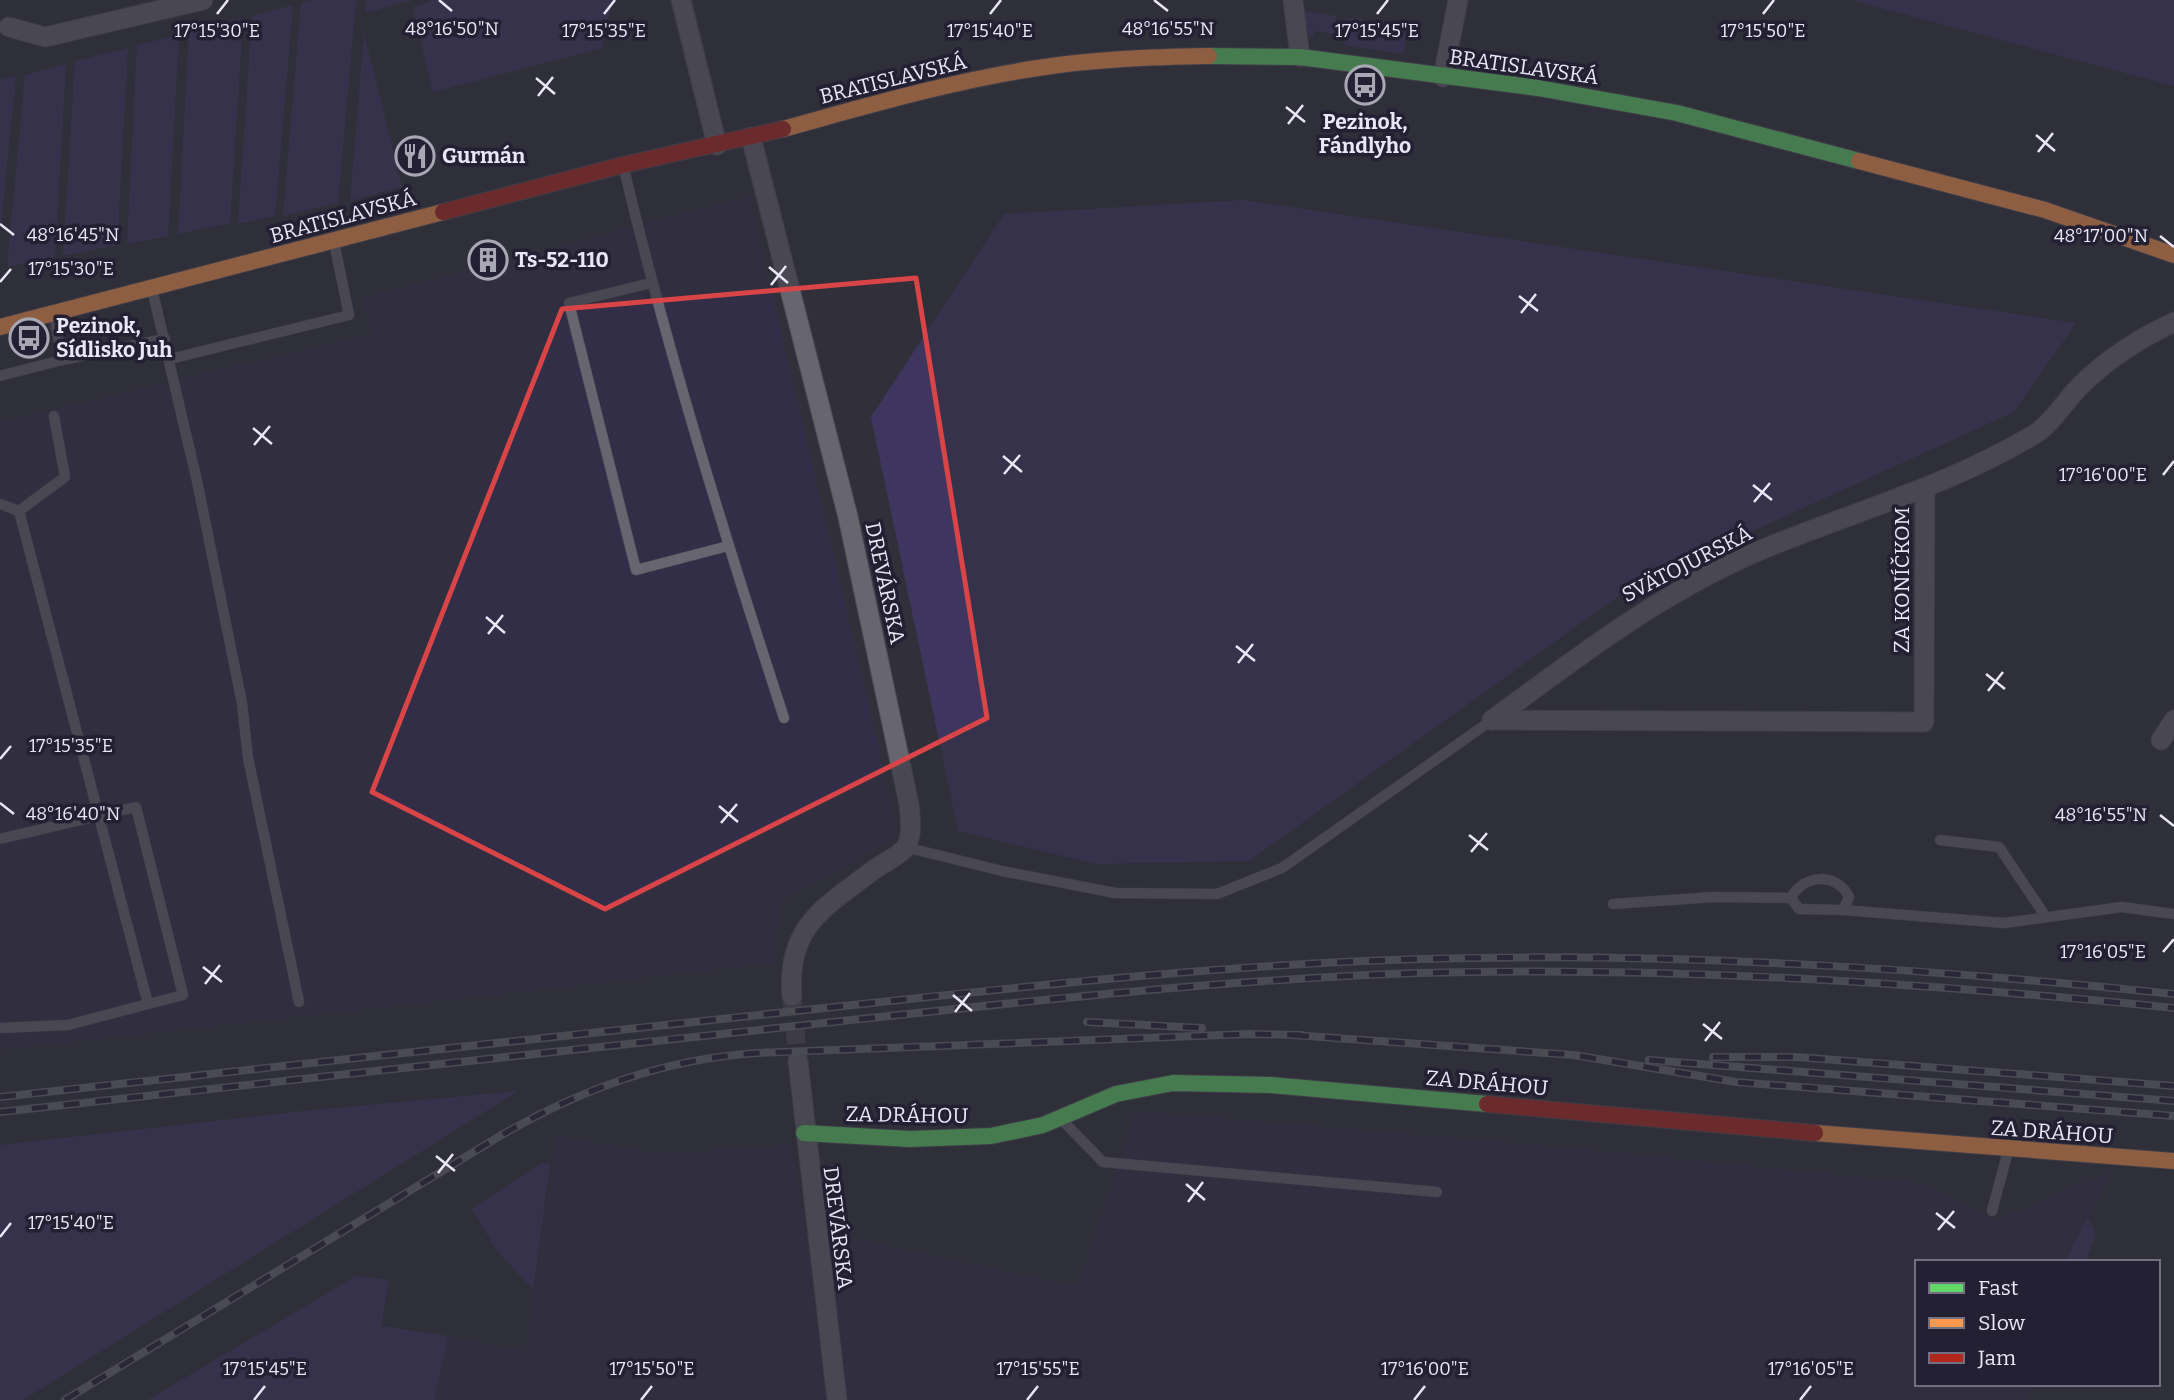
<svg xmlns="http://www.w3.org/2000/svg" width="2174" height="1400" font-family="Bitter,serif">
  <rect width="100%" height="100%" fill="#302f3a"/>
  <g fill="#332e47">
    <polygon points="749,196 899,836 780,902 774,963 0,1050 0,422 372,334 363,298"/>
    <polygon points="1136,1111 1560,1147 1926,1184 1996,1221 2112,1170 2065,1262 1917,1262 1917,1384 2030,1384 2028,1400 434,1400 448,1336 526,1351 556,1136 662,1154 792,1145 804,1228 1078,1287"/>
  </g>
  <g fill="#3f365f">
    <polygon points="313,0 356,0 338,203 283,216 301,3"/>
    <polygon points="366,0 412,0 365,13"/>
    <polygon points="433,0 613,0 602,48 433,92 413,8"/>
    <polygon points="1851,0 2174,0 2174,86"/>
    <polygon points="293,5 275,216 238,224 252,16"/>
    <polygon points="1303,11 1336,16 1335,34 1314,31 1313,38 1309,37"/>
    <polygon points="243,18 230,223 178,234 189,32"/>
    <polygon points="1347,18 1407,26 1404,54 1344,45"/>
    <polygon points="364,33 402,187 350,201"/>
    <polygon points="179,35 168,236 127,244 137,45"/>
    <polygon points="128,48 117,245 63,256 75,61"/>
    <polygon points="66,64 55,257 7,267 25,75"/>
    <polygon points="16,76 0,233 0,80"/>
    <polygon points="1243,200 2076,323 2014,412 1634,585 1249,861 1096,864 958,831 871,417 1004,214"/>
    <polygon points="518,1091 23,1400 0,1400 0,1145 304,1111"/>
    <polygon points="542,1163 550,1164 533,1290 496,1249 472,1209"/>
    <polygon points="2088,1217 2096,1235 2085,1262 2065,1262"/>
    <polygon points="356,1276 389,1280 381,1326 448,1336 434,1400 148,1400"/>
  </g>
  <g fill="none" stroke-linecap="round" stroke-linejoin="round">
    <polyline stroke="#4c4b56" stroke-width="19" stroke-dasharray="19 10" stroke-linecap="butt" points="792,996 798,1061"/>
    <g stroke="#4f4d57" stroke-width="11">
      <g id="lane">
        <path d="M624,169C668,354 725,537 784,718"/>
        <polyline points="651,283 569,303 636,570 728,546"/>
        <polyline points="152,289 197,481 242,703 248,758 299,1002"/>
        <polyline points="170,359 349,315 334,242"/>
        <polyline points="62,360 165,339"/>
        <polyline points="0,376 62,360 54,314"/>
        <polyline points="0,504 19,511 148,1004 68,1025 0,1028"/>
        <polyline points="19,511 65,477 54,416"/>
        <polyline points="0,839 136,807 183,995 148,1004"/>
        <polyline points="1940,840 1999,847 2046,917"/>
        <polyline points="905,847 1002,871 1115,893 1217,894 1282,868 1492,720"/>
        <path d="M1613,904L1714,897L1791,898C1803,874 1837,872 1849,897L1843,910L1799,909L1791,898"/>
        <polyline points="1843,910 2004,923 2122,907 2174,914"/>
        <polyline points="1062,1120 1103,1162 1437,1192"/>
        <polyline points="1992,1211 2008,1151"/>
      </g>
    </g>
    <g stroke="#4f4d57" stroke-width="21">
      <g id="street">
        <polyline points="681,0 717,145"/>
        <polyline points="1293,0 1300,57"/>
        <polyline points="9,27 45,37 203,0"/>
        <polyline points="1443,77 1458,0"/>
        <path d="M751,137L848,517L909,804C910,817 913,835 906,847C900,855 884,863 875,869C825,907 786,926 792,996"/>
        <path d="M1492,720C1578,657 1661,592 1761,550C1852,512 1949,486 2035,434C2051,424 2065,402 2078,388C2108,358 2137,340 2174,322"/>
        <polyline points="1492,720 1924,722 1925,488"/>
        <polyline points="2161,740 2174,720"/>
        <polyline points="798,1061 837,1400"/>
      </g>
    </g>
    <g stroke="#4f4d57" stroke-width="18">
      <g id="fast">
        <polyline points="1209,56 1300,57 1538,88 1677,113 1859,161"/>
        <polyline points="804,1133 910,1139 991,1136 1043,1125 1116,1094 1173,1083 1270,1085 1487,1104"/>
      </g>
    </g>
    <g stroke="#4f4d57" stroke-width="18">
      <g id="slow">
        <path d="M783,129C867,106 952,81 1038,68C1094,59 1152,57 1209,56"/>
        <polyline points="1859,161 2045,210 2174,255"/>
        <polyline points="0,327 443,212"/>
        <polyline points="1815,1133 2174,1161"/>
      </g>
    </g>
    <g stroke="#4f4d57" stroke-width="18">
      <g id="jam">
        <polyline points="443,212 623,165 783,129"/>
        <polyline points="1487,1104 1815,1133"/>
      </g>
    </g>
    <use href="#lane" stroke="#67656f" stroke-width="10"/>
    <use href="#street" stroke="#67656f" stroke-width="19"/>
    <use href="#fast" stroke="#63d668" stroke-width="16"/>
    <use href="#slow" stroke="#ff974d" stroke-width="16"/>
    <use href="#jam" stroke="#b3261e" stroke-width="16"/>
    <g stroke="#6c6a72" stroke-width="8">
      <g id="rail">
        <polyline points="1087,1022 1202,1028"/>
        <polyline points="1293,1035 1574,1055 1736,1082 2174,1116"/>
        <polyline points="1713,1057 1797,1057 2174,1086"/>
        <polyline points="1649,1060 2174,1101"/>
        <path d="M0,1097C265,1068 531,1039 796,1011C1003,989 1210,965 1419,959C1672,952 1923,968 2174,994"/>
        <path d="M0,1112C265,1083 531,1054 796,1026C1003,1004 1210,980 1419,973C1671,966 1923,983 2174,1008"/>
        <path d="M65,1400L500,1136C581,1089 664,1059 758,1053L1249,1034L1301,1035"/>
      </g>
    </g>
    <use href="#rail" stroke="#242034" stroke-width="5" stroke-dasharray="16" stroke-linecap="butt"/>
  </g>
  <path d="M0 0H2174V1400H0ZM916,278L987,718L605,909L372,792L562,309Z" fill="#302f3a" fill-opacity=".55" fill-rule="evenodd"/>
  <path fill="none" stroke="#d94547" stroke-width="5" stroke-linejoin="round" d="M916,278L987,718L605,909L372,792L562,309Z"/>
  <path fill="none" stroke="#e9e7f5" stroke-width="2.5" d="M439,0L452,11M1154,0L1168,11M217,14L228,0M604,14L615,0M990,14L1001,0M1377,14L1388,0M1763,14L1774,0M536,78L555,94M538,96L553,77M1286,107L1305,122M1288,124L1303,105M2036,135L2055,151M2038,152L2053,133M0,224L14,235M2160,236L2174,247M769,267L788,283M0,282L11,269M771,285L786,266M1519,296L1538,311M1521,313L1536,294M253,428L272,444M254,445L270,426M1003,456L1022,472M1004,474L1020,455M2163,475L2174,461M1753,485L1772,500M1754,502L1770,483M486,617L505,633M488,634L503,615M1236,646L1255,661M1238,663L1253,644M1986,674L2005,689M1988,691L2003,672M0,759L11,746M0,803L14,814M719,806L738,822M2160,815L2174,826M721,823L737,804M1469,835L1488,850M1471,852L1487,833M2163,952L2174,939M203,967L222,982M205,984L220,965M953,995L972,1011M955,1012L970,993M1703,1024L1722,1039M1705,1041L1720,1022M436,1156L455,1171M438,1173L453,1154M1186,1184L1205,1200M1188,1202L1203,1182M1936,1213L1955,1228M1938,1230L1954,1211M0,1237L11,1223M254,1400L265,1386M641,1400L652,1386M1027,1400L1038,1386M1414,1400L1425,1386M1800,1400L1811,1386"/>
  <defs>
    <g id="bus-ring" transform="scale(2.0125)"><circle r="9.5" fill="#242034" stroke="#a8a7b4" stroke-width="1.5"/><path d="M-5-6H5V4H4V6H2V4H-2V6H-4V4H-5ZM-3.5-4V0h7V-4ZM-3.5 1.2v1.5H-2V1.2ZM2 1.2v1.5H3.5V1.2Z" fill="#a8a7b4"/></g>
    <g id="restaurant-ring" transform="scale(2.0125)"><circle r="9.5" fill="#242034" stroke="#a8a7b4" stroke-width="1.5"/><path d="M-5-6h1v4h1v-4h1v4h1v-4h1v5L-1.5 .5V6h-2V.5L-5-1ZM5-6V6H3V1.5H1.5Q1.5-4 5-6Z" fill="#a8a7b4"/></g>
    <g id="building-ring" transform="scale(2.0125)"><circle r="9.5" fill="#242034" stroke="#a8a7b4" stroke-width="1.5"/><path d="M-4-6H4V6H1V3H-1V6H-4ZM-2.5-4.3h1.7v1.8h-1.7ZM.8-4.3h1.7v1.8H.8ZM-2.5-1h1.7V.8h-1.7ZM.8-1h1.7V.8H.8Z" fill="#a8a7b4"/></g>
  </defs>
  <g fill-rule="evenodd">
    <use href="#bus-ring" x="1365" y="85"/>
    <use href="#restaurant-ring" x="415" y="156"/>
    <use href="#building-ring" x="488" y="260"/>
    <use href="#bus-ring" x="29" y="338"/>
  </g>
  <g text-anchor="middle" stroke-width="7" stroke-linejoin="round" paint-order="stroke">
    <g font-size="21" fill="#e9e7f5" stroke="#242034">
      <text transform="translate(1524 67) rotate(8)" y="7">BRATISLAVSKÁ</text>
      <text transform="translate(893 79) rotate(-14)" y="7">BRATISLAVSKÁ</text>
      <text transform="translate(343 217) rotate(-15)" y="7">BRATISLAVSKÁ</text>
      <text transform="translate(1687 564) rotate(-27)" y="7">SVÄTOJURSKÁ</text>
      <text transform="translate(1902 580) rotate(-90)" y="7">ZA KONÍČKOM</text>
      <text transform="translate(885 583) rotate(78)" y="7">DREVÁRSKA</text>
      <text transform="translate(1487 1083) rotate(5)" y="7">ZA DRÁHOU</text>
      <text transform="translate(907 1115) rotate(1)" y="7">ZA DRÁHOU</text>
      <text transform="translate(2052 1132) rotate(4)" y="7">ZA DRÁHOU</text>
      <text transform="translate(838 1228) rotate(83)" y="7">DREVÁRSKA</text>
    </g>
    <g font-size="21" font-weight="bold" fill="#e9e7f5" stroke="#242034" text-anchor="start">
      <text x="1365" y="129" text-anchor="middle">Pezinok,<tspan x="1365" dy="24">Fándlyho</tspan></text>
      <text x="442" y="163">Gurmán</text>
      <text x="515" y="267">Ts-52-110</text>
      <text x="56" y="333">Pezinok,<tspan x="56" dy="24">Sídlisko Juh</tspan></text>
    </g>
  </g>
  <g font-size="18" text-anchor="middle" fill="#e9e7f5" stroke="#242034" stroke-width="7" stroke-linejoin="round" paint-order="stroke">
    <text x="452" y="35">48°16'50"N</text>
    <text x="1168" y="35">48°16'55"N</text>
    <text x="217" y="37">17°15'30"E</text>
    <text x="604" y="37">17°15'35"E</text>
    <text x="990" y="37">17°15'40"E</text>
    <text x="1377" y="37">17°15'45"E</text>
    <text x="1763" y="37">17°15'50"E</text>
    <text x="73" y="241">48°16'45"N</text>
    <text x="2101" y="242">48°17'00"N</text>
    <text x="71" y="275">17°15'30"E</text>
    <text x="2103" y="481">17°16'00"E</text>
    <text x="71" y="752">17°15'35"E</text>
    <text x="73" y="820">48°16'40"N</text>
    <text x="2101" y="821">48°16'55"N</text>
    <text x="2103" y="958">17°16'05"E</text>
    <text x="71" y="1229">17°15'40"E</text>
    <text x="265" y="1375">17°15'45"E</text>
    <text x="652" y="1375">17°15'50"E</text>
    <text x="1038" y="1375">17°15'55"E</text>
    <text x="1425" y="1375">17°16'00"E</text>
    <text x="1811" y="1375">17°16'05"E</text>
  </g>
  <rect x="1915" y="1260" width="245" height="126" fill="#242034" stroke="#737081" stroke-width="2"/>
  <rect x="1929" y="1283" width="35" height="10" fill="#63d668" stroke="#737081" stroke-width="2"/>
  <text x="1978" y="1295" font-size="21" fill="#e9e7f5">Fast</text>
  <rect x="1929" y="1318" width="35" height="10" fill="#ff974d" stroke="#737081" stroke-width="2"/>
  <text x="1978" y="1330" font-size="21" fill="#e9e7f5">Slow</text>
  <rect x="1929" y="1353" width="35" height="10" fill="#b3261e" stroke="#737081" stroke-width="2"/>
  <text x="1978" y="1365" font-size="21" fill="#e9e7f5">Jam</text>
</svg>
